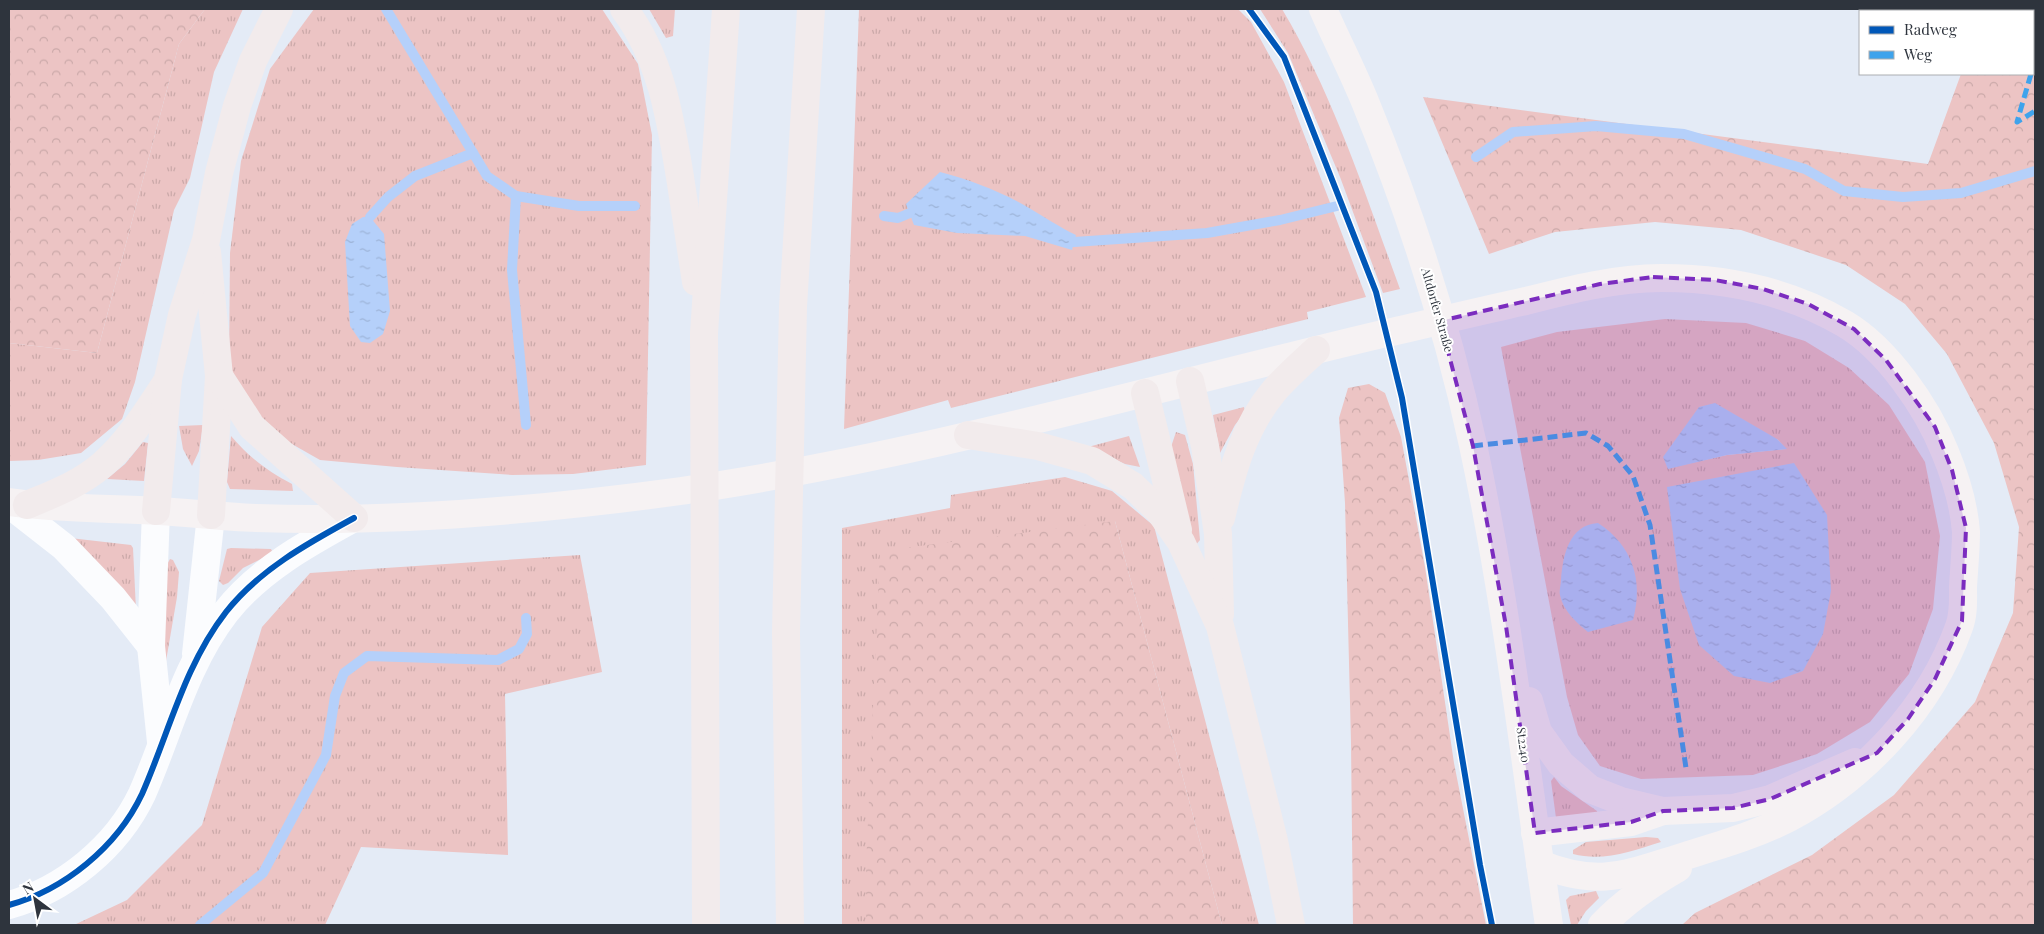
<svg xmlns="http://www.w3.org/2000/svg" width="2044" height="934" font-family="'Playfair Display',serif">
  <defs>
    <pattern id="grass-tufts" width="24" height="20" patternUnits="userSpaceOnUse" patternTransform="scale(1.25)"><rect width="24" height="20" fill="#ecc4c4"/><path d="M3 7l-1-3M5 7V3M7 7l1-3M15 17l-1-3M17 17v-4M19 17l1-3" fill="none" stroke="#cba9a9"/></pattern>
    <pattern id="forest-crowns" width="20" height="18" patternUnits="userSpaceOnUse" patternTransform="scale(1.25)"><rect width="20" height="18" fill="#ecc4c4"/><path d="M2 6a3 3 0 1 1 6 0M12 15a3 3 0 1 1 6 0" fill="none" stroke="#cba9a9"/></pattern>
    <pattern id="water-ripples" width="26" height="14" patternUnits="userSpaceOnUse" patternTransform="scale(1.25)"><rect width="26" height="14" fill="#b5d0fa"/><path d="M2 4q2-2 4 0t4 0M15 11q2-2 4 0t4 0" fill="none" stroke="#9cb3d7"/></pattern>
  </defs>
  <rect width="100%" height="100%" fill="#e4ebf6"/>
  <g fill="url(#grass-tufts)" fill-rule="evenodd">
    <polygon points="205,9 243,9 214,72 190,178 174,210 135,382 122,419 81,453 38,460 9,461 9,343 97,353 179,44"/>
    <polygon points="314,9 602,9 638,64 652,135 646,465 573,474 512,475 397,467 320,460 269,431 229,369 230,253 241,161 270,69"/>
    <polygon points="649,9 675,9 673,36 666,38"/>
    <polygon points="859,9 1238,9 1251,22 1284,82 1366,297 1307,312 1308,319 951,408 948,400 844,429"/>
    <path d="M1260,9H1282C1334,96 1365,194 1400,289L1383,293L1340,177L1288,53Z"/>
    <path d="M1665,319L1746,323L1805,341L1849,368L1889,405L1925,462L1940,536L1933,609L1909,674L1870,722L1817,754L1753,775L1641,779L1600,766L1578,735L1567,697L1501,347L1557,332ZM1777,439L1786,449L1727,455L1668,468Z"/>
    <polygon points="1244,407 1245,412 1235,425 1220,453 1213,415"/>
    <polygon points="203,425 199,451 192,466 183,449 179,426"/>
    <polygon points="1176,432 1185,435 1193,464 1200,540 1195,546 1191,539 1171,447"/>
    <path d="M231,436C249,457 267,471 292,484L293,491L230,489L227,482Z"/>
    <polygon points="1129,436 1140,467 1125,464 1088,447"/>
    <polygon points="143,442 148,443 144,481 107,479 125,464"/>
    <polygon points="1065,477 1112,491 1154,526 1259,925 1222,925 1115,521 866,866 866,925 842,925 842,528 950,508 951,495"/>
    <polygon points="70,538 131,545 133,548 136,610"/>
    <polygon points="231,548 271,549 273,553 243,568 228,583 223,585 219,581 227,549"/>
    <polygon points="580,555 602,672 505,694 508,855 361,847 325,925 74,925 127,900 202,825 262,627 310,573"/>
    <polygon points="170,559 173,560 179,572 177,597 166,661 164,660 160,577"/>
    <polygon points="1554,777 1561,786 1597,811 1598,817 1556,818 1551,781"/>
    <path d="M1646,837L1658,838L1661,842C1632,851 1603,862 1573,854V850L1586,842Z"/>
    <polygon points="1596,891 1599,898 1586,911 1577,925 1571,925 1566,900 1570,896"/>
  </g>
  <g fill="url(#forest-crowns)">
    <polygon points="9,9 205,9 179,44 97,353 9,343"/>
    <polygon points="1985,9 2035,9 2035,925 1682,925 1695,913 1812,855 1894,795 1975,702 2013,613 2019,527 1994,443 1947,354 1905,304 1846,265 1741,230 1655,222 1555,232 1489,254 1423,97 1928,164 1961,74 2033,74 2033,11 1984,11"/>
    <polygon points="1369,384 1385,393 1401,437 1425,567 1454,763 1486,925 1353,925 1351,743 1345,503 1339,418 1348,388"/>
    <polygon points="1115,521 1222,925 866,925 866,866 880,551"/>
  </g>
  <g fill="url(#water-ripples)">
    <path d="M940,172C971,180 1002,192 1029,208C1045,217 1059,227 1076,235L1072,250L1025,236L957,233L914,225L906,204Z"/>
    <polygon points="363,217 370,217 384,234 390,311 383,334 370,343 361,342 350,326 345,242 352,224"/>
    <polygon points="1715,403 1777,439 1787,449 1727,455 1668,469 1663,457 1699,407"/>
    <polygon points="1794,463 1827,515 1831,591 1823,634 1803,671 1770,683 1734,676 1699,645 1680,589 1667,487"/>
    <path d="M1598,523C1632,545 1644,580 1633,620L1588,632C1577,623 1563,611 1560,595C1559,591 1561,584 1561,580C1563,555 1569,525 1598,523Z"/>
  </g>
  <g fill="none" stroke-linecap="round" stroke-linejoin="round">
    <g stroke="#b5d0fa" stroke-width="10">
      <polyline points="386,9 487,176 516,196 579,206 635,206"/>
      <polyline points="1476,157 1513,132 1596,126 1684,134 1805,169 1844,191 1903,197 1961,193 2035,171"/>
      <polyline points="516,196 512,270 526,425"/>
      <polyline points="884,216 898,218 910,213"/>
      <polyline points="370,217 388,197 415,176 473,153"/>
      <polyline points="1074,242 1207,233 1280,220 1337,206"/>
      <polyline points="200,925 263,873 326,755 335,696 344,673 367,656 498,660 519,649 527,634 526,618"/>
    </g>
    <g stroke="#fbfcfe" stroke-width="28">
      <polyline points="9,504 64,547 113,598 151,646"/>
      <polyline points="156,511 151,646 161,742"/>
      <polyline points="196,654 211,515"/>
      <path d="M9,905C64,890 117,847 142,794C169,733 184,666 226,612C259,570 308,543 354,518"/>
    </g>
    <g stroke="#f6f2f3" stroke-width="28">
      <path d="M1323,9C1337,41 1353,72 1366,104C1411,214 1448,329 1473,445C1507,603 1525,765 1549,925"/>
      <path d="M9,502C58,509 109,508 160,511C192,513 224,517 256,518C397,523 541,510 681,491C917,457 1147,390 1378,335C1427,324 1476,312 1526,301C1569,290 1616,278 1661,278C1726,278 1789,291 1845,324C1887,349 1927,407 1945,452C1955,476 1964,506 1966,532C1966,550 1964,569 1963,587C1963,600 1964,614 1959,627C1930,708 1864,778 1789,818C1756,835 1720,845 1685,856C1626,874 1601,888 1540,864"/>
      <polyline points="1529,701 1538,732 1561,764 1590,789 1621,801 1663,811 1733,808 1770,799 1855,762"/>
      <polyline points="1535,833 1631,822 1663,811"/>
      <path d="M1602,925C1624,902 1650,884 1678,868"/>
    </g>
    <g stroke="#f2ebec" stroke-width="28">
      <path d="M624,9C661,58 670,117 680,177C685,212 691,247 696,282"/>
      <polyline points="207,252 219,376 211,515"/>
      <polyline points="219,376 252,427 354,518"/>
      <polyline points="1190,381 1205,446 1218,534 1220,614"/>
      <polyline points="1145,393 1178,530"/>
      <polyline points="968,435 1038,446 1092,461 1133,486 1160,512 1181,542 1220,626 1274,841 1291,925"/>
      <path d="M27,505C53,494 80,484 102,465C129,442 148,410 168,380"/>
      <polyline points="156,511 168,379 182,315 206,240 219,173 237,106 253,61 279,9"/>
      <path d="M1221,518C1232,472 1243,428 1274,391C1287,376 1302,363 1316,350"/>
      <polyline points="706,925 704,333 726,9"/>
      <polyline points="790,925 786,633 793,307 811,9"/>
    </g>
    <g stroke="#3ea3ec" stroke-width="5" stroke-dasharray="10 5" stroke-linecap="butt">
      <polyline points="2033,68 2035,60"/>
      <polyline points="2031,74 2017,122 2035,111"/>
      <polyline points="1473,446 1586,433 1608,446 1633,476 1650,525 1686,768"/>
    </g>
    <g stroke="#fff" stroke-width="9">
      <g id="cycleway">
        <polyline points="1249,9 1284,57 1376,292 1402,398 1480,865 1492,925"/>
        <path d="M9,905C64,890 117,847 142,794C169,733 184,666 226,612C259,570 308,543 354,518"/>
      </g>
    </g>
    <use href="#cycleway" stroke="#0057b8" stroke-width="6"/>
  </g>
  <path fill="#7b2cbf" fill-opacity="0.2" stroke="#7b2cbf" stroke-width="4" stroke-dasharray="10 6" stroke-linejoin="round" d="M1653,277L1715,280L1763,289L1808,304L1854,329L1886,360L1935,427L1952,470L1966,528L1962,621L1935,679L1908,719L1877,753L1770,799L1733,808L1663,811L1631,822L1535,833L1506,626L1473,446L1440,321L1600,284Z"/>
  <g text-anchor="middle" stroke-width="4" stroke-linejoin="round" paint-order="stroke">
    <g font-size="12" fill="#2e343d" stroke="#fff">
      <text transform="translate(1437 310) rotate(74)" y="4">Altdorfer Straße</text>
      <text transform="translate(1523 745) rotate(82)" y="4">St2240</text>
    </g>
  </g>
  <rect width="2044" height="934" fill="none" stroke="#2e343d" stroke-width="20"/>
  <rect x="1859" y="10" width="175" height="65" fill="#ffffff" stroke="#abaeb1"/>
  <rect x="1869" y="26" width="25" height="8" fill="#0057b8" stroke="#abaeb1"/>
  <text x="1904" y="35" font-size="15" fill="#2e343d">Radweg</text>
  <rect x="1869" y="51" width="25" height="8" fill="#3ea3ec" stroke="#abaeb1"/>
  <text x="1904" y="60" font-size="15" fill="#2e343d">Weg</text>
  <g transform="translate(35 899) rotate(328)" stroke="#ffffff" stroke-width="4" paint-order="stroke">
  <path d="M0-4L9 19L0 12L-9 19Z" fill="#2e343d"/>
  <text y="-8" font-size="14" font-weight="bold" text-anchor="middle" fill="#2e343d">N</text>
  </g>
</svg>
